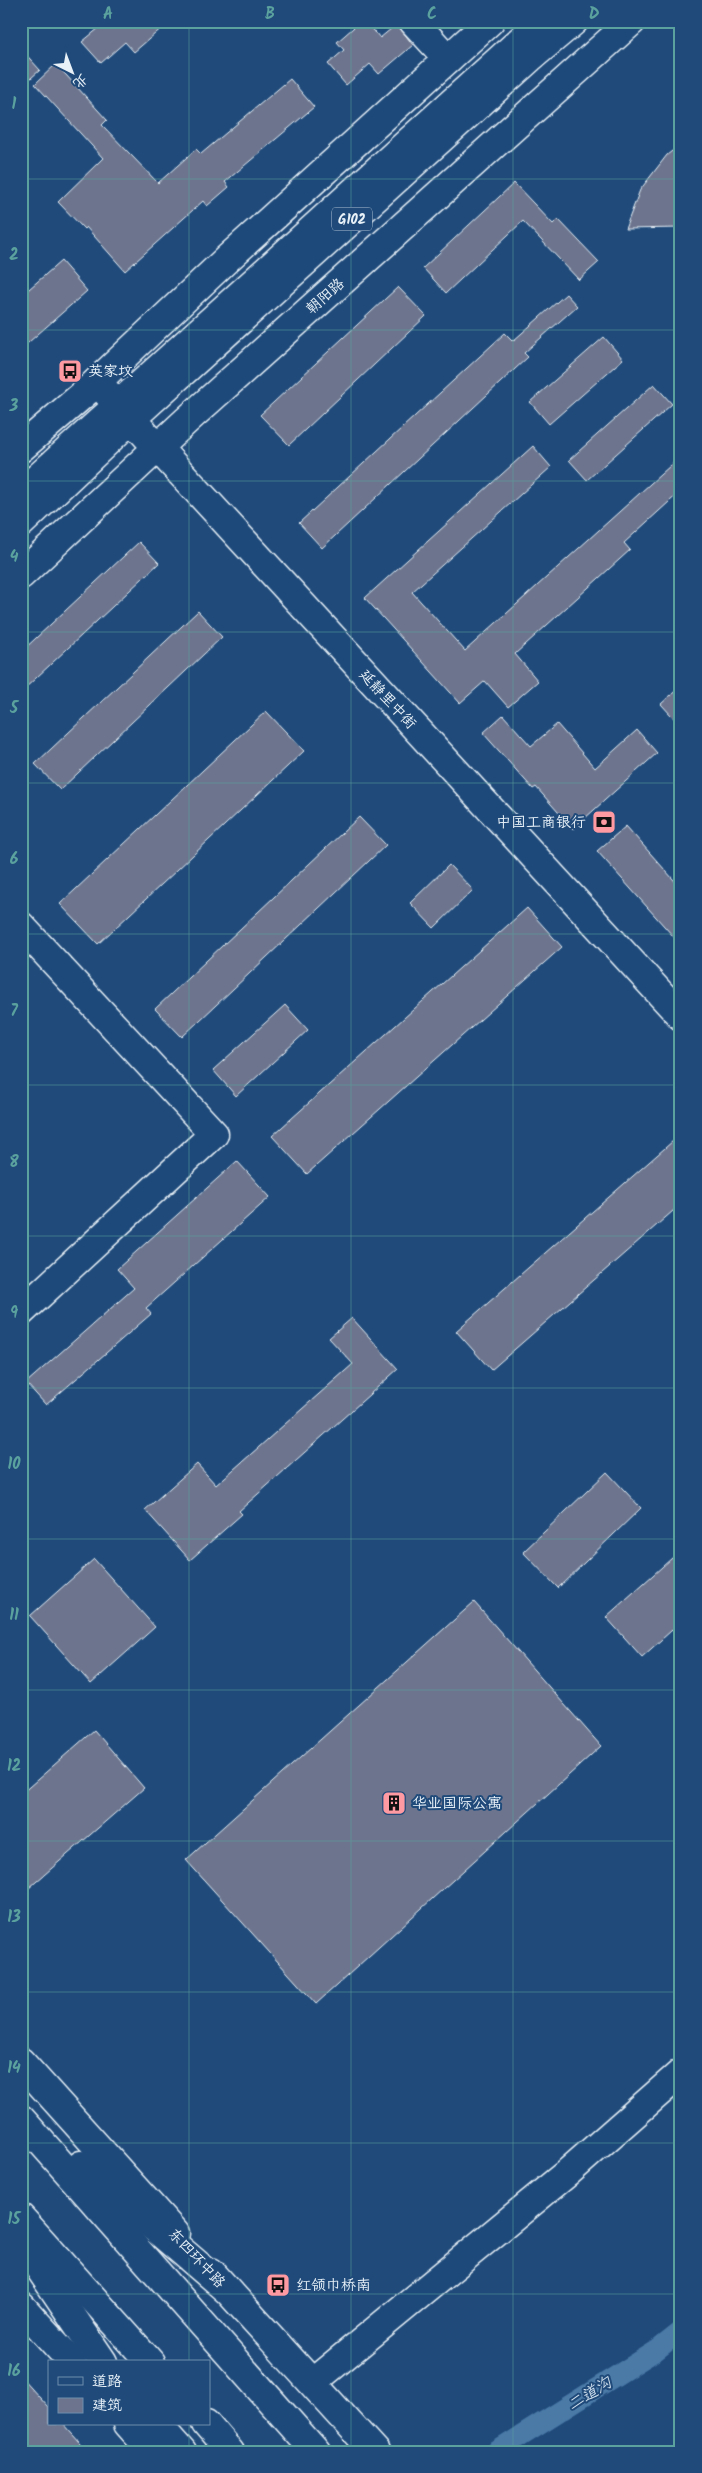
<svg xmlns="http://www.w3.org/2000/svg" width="702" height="2473" font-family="Kalam,'LXGW WenKai TC',sans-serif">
  <rect width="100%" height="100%" fill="#1f4a7a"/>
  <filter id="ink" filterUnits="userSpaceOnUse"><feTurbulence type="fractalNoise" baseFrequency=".02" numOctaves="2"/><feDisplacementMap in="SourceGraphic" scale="10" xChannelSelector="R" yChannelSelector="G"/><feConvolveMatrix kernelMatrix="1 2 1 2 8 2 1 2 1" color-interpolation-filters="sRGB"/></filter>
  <g filter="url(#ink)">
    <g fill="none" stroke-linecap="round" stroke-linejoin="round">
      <polyline stroke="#4b7aa7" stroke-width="20" points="495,2452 657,2350 681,2331"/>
    </g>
    <g fill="#6d758e" stroke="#e8f1f8">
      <polygon points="93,21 170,21 134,52 125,42 101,63 82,42 99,28"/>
      <polygon points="361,21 366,21 380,38 397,24 413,45 379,74 370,64 346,85 328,64 344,50 337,42"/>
      <polygon points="21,49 40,70 21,87"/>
      <polygon points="56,64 107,120 102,125 158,183 196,149 201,154 290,79 314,107 225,182 229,187 207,206 203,201 125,271 86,227 84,229 58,202 103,158 35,84"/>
      <polygon points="681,144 681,228 625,229 640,190 667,155"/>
      <polygon points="514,183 553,224 558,219 599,262 579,280 523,221 446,293 423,268"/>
      <polygon points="61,261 87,291 21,349 21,296"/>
      <polygon points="398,287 426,316 289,445 260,415"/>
      <polygon points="566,294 577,306 524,353 528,357 322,548 299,523 505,333 513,341"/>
      <polygon points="604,337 623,359 549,424 530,402"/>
      <polygon points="654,384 672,404 587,480 569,460"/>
      <polygon points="533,446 551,467 412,592 465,651 681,456 681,491 624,543 630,550 515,654 538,681 508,707 485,681 460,703 365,598"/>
      <polygon points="139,542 159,563 21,692 21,652"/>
      <polygon points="198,611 222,637 60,790 35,764"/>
      <polygon points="681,686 681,726 661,704"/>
      <polygon points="266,711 304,751 98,944 60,904"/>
      <polygon points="503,715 531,746 557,724 595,768 637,730 657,753 573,829 536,787 533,789 483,733"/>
      <polygon points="359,817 386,845 182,1037 155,1009"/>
      <polygon points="626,826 681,888 681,945 597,851"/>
      <polygon points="449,865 473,890 434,928 410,903"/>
      <polygon points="527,908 562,947 307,1174 272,1136"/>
      <polygon points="285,1005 308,1030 236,1096 213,1070"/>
      <polygon points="681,1134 681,1204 491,1370 456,1331"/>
      <polygon points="237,1161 270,1197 146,1308 151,1314 46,1405 26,1383 134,1288 117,1269"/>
      <polygon points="352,1318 398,1369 239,1511 242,1514 190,1560 145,1510 197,1464 216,1485 353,1364 329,1338"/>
      <polygon points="607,1472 641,1508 558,1588 523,1552"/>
      <polygon points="681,1550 681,1622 642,1657 606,1617"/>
      <polygon points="94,1559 155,1627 91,1684 30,1616"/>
      <polygon points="474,1602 601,1746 316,2004 186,1860"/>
      <polygon points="94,1730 144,1788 21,1895 21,1794"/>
      <polygon points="21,2377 49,2408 49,2424 63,2424 88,2452 21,2452"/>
    </g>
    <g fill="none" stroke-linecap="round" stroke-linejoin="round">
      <g stroke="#e8f1f8" stroke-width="31">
        <g id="minor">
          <polyline points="413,21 448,59"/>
          <polyline points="97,382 681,1016"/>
          <polyline points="21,448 86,392 227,259 490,21"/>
          <polyline points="21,575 186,421 632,21"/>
          <polyline points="21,926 214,1134 21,1312"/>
          <polyline points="21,2062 175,2233"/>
          <polyline points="211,2272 375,2452"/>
          <polyline points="21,2306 72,2362"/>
          <polyline points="313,2382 566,2174 681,2073"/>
          <polyline points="128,2424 153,2452"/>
        </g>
      </g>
      <g stroke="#e8f1f8" stroke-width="31">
        <g id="highway">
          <polyline points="21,493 542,21"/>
          <polyline points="21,523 131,419 530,58 574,21"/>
          <polyline points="21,2119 316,2452"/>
          <polyline points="81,2165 226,2289"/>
          <polyline points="21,2218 150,2362"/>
          <polyline points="21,2241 103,2362"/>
          <polyline points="157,2424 182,2452"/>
          <polyline points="206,2424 230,2452"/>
        </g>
      </g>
      <use href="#minor" stroke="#1f4a7a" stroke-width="28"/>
      <use href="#highway" stroke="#1f4a7a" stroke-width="28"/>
    </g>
  </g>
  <path fill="none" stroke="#5ba19e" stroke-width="1" stroke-opacity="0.55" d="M189,21V2362M351,21V2452M513,21V2452M21,179H681M21,330H681M21,481H681M21,632H681M21,783H681M21,934H681M21,1085H681M21,1236H681M21,1388H681M21,1539H681M21,1690H681M21,1841H681M21,1992H681M21,2143H681M21,2294H681M189,2424V2452"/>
  <defs>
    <g id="bus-square" transform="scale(1.25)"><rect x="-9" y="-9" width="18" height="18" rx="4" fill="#ff9aa2" stroke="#1f4a7a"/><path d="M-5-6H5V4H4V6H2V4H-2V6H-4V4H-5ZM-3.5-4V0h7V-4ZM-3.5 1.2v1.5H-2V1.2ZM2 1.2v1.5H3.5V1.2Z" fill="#111"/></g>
    <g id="bank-square" transform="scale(1.25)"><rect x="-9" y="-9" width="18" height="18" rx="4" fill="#ff9aa2" stroke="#1f4a7a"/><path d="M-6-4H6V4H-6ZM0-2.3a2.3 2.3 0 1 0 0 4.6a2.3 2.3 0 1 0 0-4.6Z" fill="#111"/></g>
    <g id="building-square" transform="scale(1.25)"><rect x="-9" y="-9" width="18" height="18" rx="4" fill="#ff9aa2" stroke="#1f4a7a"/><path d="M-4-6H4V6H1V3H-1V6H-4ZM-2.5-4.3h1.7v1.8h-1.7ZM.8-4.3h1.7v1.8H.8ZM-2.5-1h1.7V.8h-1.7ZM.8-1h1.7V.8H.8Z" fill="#111"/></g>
  </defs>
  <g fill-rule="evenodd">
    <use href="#bus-square" x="70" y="371"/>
    <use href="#bank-square" x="604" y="822"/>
    <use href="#building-square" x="394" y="1803"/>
    <use href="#bus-square" x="278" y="2285"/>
  </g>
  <g text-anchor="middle" stroke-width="4" stroke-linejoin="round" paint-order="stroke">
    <rect fill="#1f4a7a" stroke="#acbfd2" stroke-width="1" x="332" y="207.5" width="40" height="23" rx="4"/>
    <g font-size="14" font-weight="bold" fill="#e8f1f8">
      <text x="352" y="224">G102</text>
    </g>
    <g font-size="15" fill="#e8f1f8" stroke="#1f4a7a">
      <text transform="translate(325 296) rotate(-42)" y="5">朝阳路</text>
      <text transform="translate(388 699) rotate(47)" y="5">延静里中街</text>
      <text transform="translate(197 2258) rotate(47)" y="5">东四环中路</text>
    </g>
    <g font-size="15" fill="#e8f1f8" stroke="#1f4a7a" text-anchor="start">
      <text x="88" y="376">英家坟</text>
      <text x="586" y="827" text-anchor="end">中国工商银行</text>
      <text x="412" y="1808">华业国际公寓</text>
      <text x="296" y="2290">红领巾桥南</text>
    </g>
    <g font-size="16" font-style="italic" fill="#d0dfec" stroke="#1f4a7a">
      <text transform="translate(589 2393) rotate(-32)" y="6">二道沟</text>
    </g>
  </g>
  <rect width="702" height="2473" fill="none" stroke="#1f4a7a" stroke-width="55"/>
  <rect x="48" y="2360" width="162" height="65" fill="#1f4a7a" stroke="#6f8dac"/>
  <rect x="58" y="2377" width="25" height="8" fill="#1f4a7a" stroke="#6f8dac"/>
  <text x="92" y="2386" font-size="15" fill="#e8f1f8">道路</text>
  <rect x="58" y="2398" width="25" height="15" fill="#6d758e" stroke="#6f8dac"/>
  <text x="92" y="2410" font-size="15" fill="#e8f1f8">建筑</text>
  <g transform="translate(72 72) rotate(138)" stroke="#1f4a7a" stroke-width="4" paint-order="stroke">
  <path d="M0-4L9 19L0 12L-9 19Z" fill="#e8f1f8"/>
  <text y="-8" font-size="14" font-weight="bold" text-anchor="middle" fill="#e8f1f8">北</text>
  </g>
  <rect x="28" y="28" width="646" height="2418" fill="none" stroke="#5ba19e" stroke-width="2"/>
  <g font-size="16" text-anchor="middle" font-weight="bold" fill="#5ba19e">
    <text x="108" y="19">A</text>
    <text x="270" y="19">B</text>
    <text x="432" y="19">C</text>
    <text x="594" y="19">D</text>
    <text x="14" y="109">1</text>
    <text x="14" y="260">2</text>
    <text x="14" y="411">3</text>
    <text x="14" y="562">4</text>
    <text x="14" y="713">5</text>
    <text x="14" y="864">6</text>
    <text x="14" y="1016">7</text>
    <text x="14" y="1167">8</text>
    <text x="14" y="1318">9</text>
    <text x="14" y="1469">10</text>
    <text x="14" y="1620">11</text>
    <text x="14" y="1771">12</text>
    <text x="14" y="1922">13</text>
    <text x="14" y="2073">14</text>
    <text x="14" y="2224">15</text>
    <text x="14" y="2376">16</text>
  </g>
</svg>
